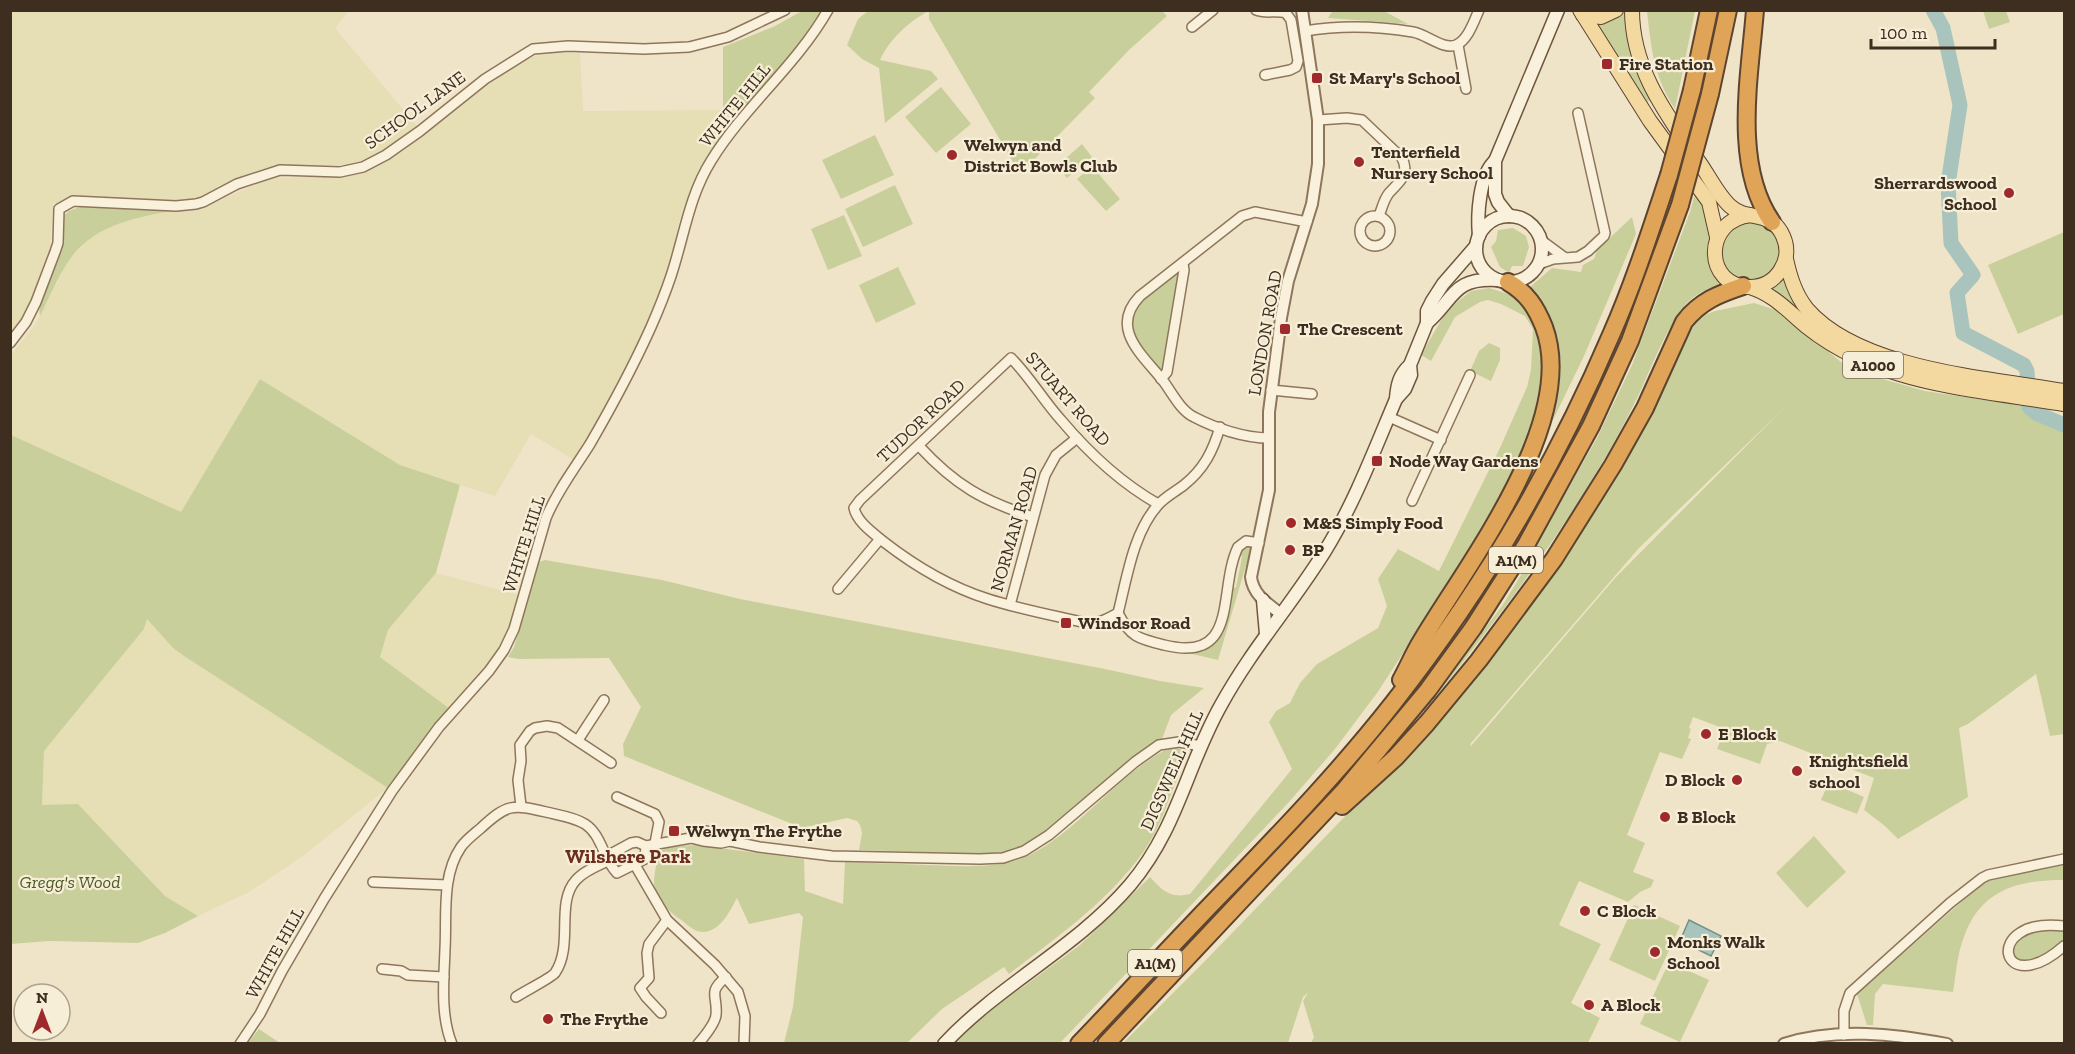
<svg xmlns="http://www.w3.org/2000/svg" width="2075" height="1054" font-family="'Zilla Slab',serif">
  <rect width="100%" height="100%" fill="#f0e4c8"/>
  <g fill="#e6deb5">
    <polygon points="11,11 349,11 335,28 417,126 394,147 375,157 351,165 285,165 268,170 198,198 178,202 148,202 79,197 53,204 50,250 35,292 17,327 11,333"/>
    <polygon points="554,53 580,53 583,111 746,110 711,151 690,191 678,226 671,263 655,309 606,410 574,460 531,434 495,496 419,472 400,465 260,379 181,512 11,435 11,355 36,323 68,261 89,239 112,226 145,215 214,203 254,185 275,178 337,176 361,173 381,165 405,150 485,83 513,65 535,56"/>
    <polygon points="436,573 520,595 501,651 450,709 380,657 388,630"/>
    <polygon points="147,619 173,648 184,656 388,788 303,856 249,892 198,916 165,896 78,804 42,806 44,751 144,629"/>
  </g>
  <g fill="#c9cf9b" fill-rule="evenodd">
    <polygon points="1333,10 1384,11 1408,24 1328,18"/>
    <polygon points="802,11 825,11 818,23 746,110 723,109 723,47 775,26"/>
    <path d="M1162,11L1167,16L1129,50L1089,92L1095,98L1020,174L929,19V11C909,21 889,40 880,60L931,71L938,79L885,123L879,68L862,59L847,45L858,19L868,11Z"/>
    <polygon points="1621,11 1627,11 1651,99 1646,103 1592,19"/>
    <path d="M1647,11H1695L1675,109C1654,77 1651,48 1647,11Z"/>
    <polygon points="1983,11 2006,11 2010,22 1989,29"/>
    <polygon points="941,87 971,124 936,153 905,117"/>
    <polygon points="875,135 894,175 841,199 822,160"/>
    <polygon points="1082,144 1092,157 1067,178 1057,166"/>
    <polygon points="1092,166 1120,199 1106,211 1077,179"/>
    <polygon points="895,185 913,224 863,247 845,209"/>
    <path d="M1695,193L1704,206L1710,232L1708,255L1710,267L1722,284C1711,287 1699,292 1690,300C1671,317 1651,368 1640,392C1586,504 1511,601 1434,699L1433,696L1502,606L1524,570L1541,536L1597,438L1632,365L1690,212Z"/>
    <path d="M82,206L177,210C136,217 92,225 68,262C57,279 49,298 40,316C36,301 55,269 59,251C61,240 61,228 62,217L69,211Z"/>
    <polygon points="844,215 862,256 828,270 811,229"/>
    <polygon points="1632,217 1636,234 1584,356 1552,422 1548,418 1542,307 1530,287 1552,268 1581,272 1583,265 1594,259 1597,250"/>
    <circle cx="1751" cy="251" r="29"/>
    <polygon points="1513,228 1526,236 1529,247 1523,266 1512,266 1509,273 1500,267 1491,247 1496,241 1498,230"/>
    <polygon points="2064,232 2064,314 2018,334 1988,265"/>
    <polygon points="898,267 916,304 876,323 859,285"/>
    <path d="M1180,271L1164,369L1159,370C1151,362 1139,351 1135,340C1125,316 1139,303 1157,288C1164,282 1171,275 1180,271Z"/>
    <path d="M1782,278H1784C1790,304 1808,319 1829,333C1889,372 1954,378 2023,389L2022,393C1971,384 1917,380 1869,358C1832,341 1801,316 1771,289Z"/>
    <path d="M1489,288L1512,295L1521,303L1540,339L1542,361L1540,393L1532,431L1509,480L1478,539L1377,693L1335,749L1289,802L1060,1043L953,1044L997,1002L1023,987L1080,945L1150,877C1162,890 1170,899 1190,894L1292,769L1269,722L1276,711L1290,703L1300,683L1317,664L1378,628L1387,606L1378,579L1398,549L1439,571L1499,450L1527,387L1531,370L1533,329L1525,316L1501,304L1488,300L1480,302L1455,317L1431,361L1421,355L1447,310L1471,291Z"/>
    <path d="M1754,303L1782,312L1842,363L1879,378L1925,391L2024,406C2033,418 2051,423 2064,428V734L2050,736L2036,674L1968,724L1959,728L1968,797L1898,839L1885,826L1864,810L1874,778L1780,741L1767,744L1760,764L1717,749L1725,729L1693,717L1689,728L1691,729L1688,738L1691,739L1682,759L1660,752L1627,835L1645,843L1633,872L1654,880L1651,887L1640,892L1628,902L1579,881L1559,925L1601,944L1571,1003L1600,1018L1588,1043H1311L1314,1037L1303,1001L1308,993L1303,997L1288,1043L1122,1044L1203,963L1419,740L1544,581L1684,341L1700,317L1715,311ZM1782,410L1616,577L1470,747L1471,743L1639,548Z"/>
    <polygon points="1489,343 1500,348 1500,360 1491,381 1470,371 1479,351"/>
    <polygon points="260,379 400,465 460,485 436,573 388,630 380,657 450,709 431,730 388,788 184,656 173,648 147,619 144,629 44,751 42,805 78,804 165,896 198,916 165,933 138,943 49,941 11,944 11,435 181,512"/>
    <polygon points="1252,545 1218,660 1188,653 1210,645 1232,589 1236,587 1242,557 1239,553 1244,546"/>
    <polygon points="545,560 662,580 740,599 1105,669 1160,681 1204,688 1171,715 1162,739 1140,752 1119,768 1039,836 1022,846 1004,852 984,854 859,850 862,833 860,825 857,821 847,818 802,828 624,756 623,744 641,707 609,658 519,659 508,657 514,647 539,562"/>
    <path d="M1174,747L1183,750C1184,764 1177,780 1171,794C1164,813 1156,834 1144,851C1108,902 1057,937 1009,974L1004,967L942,1009L907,1043H784L793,1007L803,917L799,913L749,924L737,898C730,911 718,937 697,931C691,929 684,921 678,918C668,910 658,902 655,890C652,879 657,863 659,853L666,847L695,845L804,859L805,891L843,904L845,862C872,863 900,864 927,865C958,866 994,869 1023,858C1063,842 1103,794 1138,768C1149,760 1160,751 1174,747Z"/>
    <polygon points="1829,782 1864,797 1857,814 1821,800"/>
    <polygon points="1814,836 1846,872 1807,908 1776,873"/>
    <path d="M2064,864V880C2019,880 1981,889 1964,937C1957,954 1956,974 1953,992L1883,984L1875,994L1873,1025H1867L1857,994L1984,882L1992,878Z"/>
    <polygon points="1634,905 1680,926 1655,981 1609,960"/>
    <path d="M2064,928V941L2061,945L2029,963L2013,958L2011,947C2029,928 2040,930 2064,928Z"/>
    <polygon points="1669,962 1709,980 1680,1042 1640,1024"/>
    <polygon points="259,1029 280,1043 248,1043"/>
  </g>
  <polygon fill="#a9c4bc" stroke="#6f938a" stroke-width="1.5" points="1689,920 1721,936 1711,956 1680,941"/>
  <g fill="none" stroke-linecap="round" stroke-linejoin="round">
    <polyline stroke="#a9c4bc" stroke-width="15" points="1933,10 1943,28 1960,105 1948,184 1951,243 1973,275 1957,293 1963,333 2024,365 2027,371 2029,407 2036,413 2064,425"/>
    <g stroke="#8d765c" stroke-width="12">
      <g id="minor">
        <path d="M1256,10C1265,14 1276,10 1286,13L1291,20L1298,61L1296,67L1290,70L1265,75"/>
        <polyline points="1192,27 1213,10"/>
        <path d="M1305,31C1341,25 1377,26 1413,32C1426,34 1443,50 1456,45C1468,40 1474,21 1479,10"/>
        <polyline points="1458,45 1466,89"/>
        <path d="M1318,120L1347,118L1362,120L1402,158C1410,175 1400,181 1389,193C1384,199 1382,208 1379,216"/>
        <circle cx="1375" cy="231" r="15"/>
        <polyline points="1541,240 1564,257"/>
        <polyline points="1539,264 1553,259 1578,257 1588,251 1604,236 1605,233 1578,113"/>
        <polyline points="10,343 26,322 36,302 55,252 58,243 59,209 73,201 176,206 196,204 203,202 237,184 280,170 340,172 363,167 386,155 420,131 485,79 533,49 568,46 644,49 689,47 728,37 785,10"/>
        <polyline points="1161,379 1167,372 1184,270 1183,264"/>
        <polyline points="1271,390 1312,394"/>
        <polyline points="1389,417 1441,440"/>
        <path d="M1269,438C1244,438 1215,428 1194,417C1181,411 1172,393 1164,382C1144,356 1108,329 1140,296L1242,216L1255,212L1307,222"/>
        <path d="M919,446C955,485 983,501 1033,517"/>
        <polyline points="1412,501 1470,375"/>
        <path d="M1158,504C1121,483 1088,452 1061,420C1043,400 1030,377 1011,358L860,500L854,508C857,522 873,533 884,542C915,566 950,587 988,599C1019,609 1051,615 1082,622C1096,625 1106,620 1118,613C1127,578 1133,533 1158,505C1165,497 1175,492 1184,485C1204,469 1213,451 1220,427"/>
        <polyline points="838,589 880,539"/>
        <polyline points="1010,605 1045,475 1056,455 1077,438"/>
        <path d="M1118,613C1130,637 1139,639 1164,645C1241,664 1217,590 1238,547L1246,541L1259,543"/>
        <polyline points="578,740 604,700"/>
        <polyline points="617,797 655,814 659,822 655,843"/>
        <polyline points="521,806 518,780 521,761 520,745 530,731 535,728 547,726 558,728 611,763"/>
        <polyline points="691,838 703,841 721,843 730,841 759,847 832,856 980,859 1003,858 1024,851 1049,835 1135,762 1159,745 1179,742 1201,746"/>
        <polyline points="607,856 631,843 637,842 646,846 691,838 705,831 721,834 730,841"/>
        <polyline points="635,865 667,920 715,965 738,992 745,1016 744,1044"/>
        <polyline points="373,882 447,885"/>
        <path d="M2064,926C1981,916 1999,1003 2064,946"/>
        <polyline points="382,969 401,971 408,975 444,977"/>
        <path d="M516,997C525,991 551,978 555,973C574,945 555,903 576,880C584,871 597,866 608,861"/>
        <polyline points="661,1013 646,997 640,988 649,978 647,953 649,944 667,920"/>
        <polyline points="1844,1035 1844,1011 1850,993 1950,903 1982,878 1988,875 2064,859"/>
        <path d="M240,1044L260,1014L282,971L324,899L392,791L439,727L489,671L504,650L514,629L546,518C557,491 575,468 590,444C612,406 633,367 651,327C658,311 665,294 671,276C684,237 689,196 711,161C744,107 796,66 828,10"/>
        <path d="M452,1044C440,1015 444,979 445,949C447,916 441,876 461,847C466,840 474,834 481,828C507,804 512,804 546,812C558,815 574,817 585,824C602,835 603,859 617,873L645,859L646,846"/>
        <path d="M698,1044C704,1037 715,1024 716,1015C718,995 707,993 726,977"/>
      </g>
    </g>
    <g stroke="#8d765c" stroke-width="14">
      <g id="tertiary">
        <path d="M1281,614C1268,604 1253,595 1251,577L1269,490V412L1281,318L1288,281L1312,204L1318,164V120L1302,10"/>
        <path d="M1784,1044C1836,1027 1895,1034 1947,1044"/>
      </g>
    </g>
    <g stroke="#6f573f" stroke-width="15">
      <g id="secondary">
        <circle cx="1509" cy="249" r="33"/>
        <polyline points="1509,216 1498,202 1495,194 1495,161 1558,10"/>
        <path d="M1479,236C1477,216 1479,175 1495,161"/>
        <path d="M1427,323C1455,298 1453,277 1498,280"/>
        <polyline points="1396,399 1405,389 1411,375 1410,365 1427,323 1427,311 1432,301 1443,284 1476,246"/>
        <polyline points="1263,600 1266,634"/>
        <path d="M944,1044C1000,984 1076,948 1130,885C1178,828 1186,767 1221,705C1251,650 1292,604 1325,551C1354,504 1374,451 1396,399C1397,385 1399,375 1410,365"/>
      </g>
    </g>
    <g stroke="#5b4430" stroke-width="16">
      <g id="primary">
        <polyline points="1580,10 1650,121 1709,202 1717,237"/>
        <path d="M1632,10C1632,70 1667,115 1699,162C1709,176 1718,195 1730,206C1747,222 1771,209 1783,236C1794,260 1776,287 1750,287C1704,287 1702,220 1751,215"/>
        <polyline points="1583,15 1601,17 1616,10"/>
        <path d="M1786,259C1790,277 1795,294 1807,309C1860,370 1989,378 2064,391"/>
        <path d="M1750,287C1773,294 1788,311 1806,326C1821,338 1839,349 1856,357C1916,387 1999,393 2064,404"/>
      </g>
    </g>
    <g stroke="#5b4430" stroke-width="20">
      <g id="motorway">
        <path d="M1755,10C1750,75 1732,165 1772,222"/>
        <polyline points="1692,90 1709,10"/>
        <polyline points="1710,94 1728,10"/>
        <path d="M1401,680C1408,667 1414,653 1422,640C1468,563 1579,421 1544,327C1536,307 1527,293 1508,282"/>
        <path d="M1342,806L1396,757L1427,723L1479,660L1554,559L1613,465L1645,408L1684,322C1700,301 1719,294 1743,286"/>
        <path d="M1079,1044C1130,991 1179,937 1230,885C1287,826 1344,766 1394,702C1482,590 1555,466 1611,335C1634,283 1651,229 1669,175"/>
        <polyline points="1106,1044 1343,792 1428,690 1473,628 1526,545 1591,426 1630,341 1680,205"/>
      </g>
    </g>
    <use href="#minor" stroke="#faf1dc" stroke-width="9"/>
    <use href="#tertiary" stroke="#faf1dc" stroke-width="10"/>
    <use href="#secondary" stroke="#faf1dc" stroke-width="12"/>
    <use href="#primary" stroke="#f3d9a0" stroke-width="14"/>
    <use href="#motorway" stroke="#e0a458" stroke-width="16"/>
    <g stroke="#5b4430" stroke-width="20" stroke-linecap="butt">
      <g id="motorway-bridge">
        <polyline points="1669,175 1692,90"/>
        <polyline points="1680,205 1710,94"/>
      </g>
    </g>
    <use href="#motorway-bridge" stroke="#e0a458" stroke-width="16"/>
  </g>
  <g fill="#9e2a2b" stroke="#f7eed8" stroke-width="2">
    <rect x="1601" y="58" width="12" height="12" rx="3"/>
    <rect x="1311" y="72" width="12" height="12" rx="3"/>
    <circle cx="952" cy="155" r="6"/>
    <circle cx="1359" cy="162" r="6"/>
    <circle cx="2009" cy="193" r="6"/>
    <rect x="1279" y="323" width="12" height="12" rx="3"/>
    <rect x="1371" y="455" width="12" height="12" rx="3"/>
    <circle cx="1291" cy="523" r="6"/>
    <circle cx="1290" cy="550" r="6"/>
    <rect x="1060" y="617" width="12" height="12" rx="3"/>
    <circle cx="1706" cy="734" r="6"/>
    <circle cx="1797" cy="771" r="6"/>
    <circle cx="1737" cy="780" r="6"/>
    <circle cx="1665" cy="817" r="6"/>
    <rect x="668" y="825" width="12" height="12" rx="3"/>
    <circle cx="1585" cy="911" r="6"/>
    <circle cx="1655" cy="952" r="6"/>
    <circle cx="1589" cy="1005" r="6"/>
    <circle cx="548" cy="1019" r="6"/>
  </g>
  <g text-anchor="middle" stroke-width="4.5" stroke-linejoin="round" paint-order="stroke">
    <g fill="#f7eed8" stroke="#756857" stroke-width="1.5">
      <rect x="1843" y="352" width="60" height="26" rx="4.5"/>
      <rect x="1489" y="547" width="54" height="26" rx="4.5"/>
      <rect x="1128" y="950" width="54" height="26" rx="4.5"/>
    </g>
    <g font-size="16" font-weight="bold" fill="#3d2e20">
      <text x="1873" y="371">A1000</text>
      <text x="1516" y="566">A1(M)</text>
      <text x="1155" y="969">A1(M)</text>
    </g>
    <g font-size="18" font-weight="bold" fill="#3d2e20" stroke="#f7eed8" text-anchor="start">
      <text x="1619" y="70">Fire Station</text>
      <text x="1329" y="84">St Mary's School</text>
      <text x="964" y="151">Welwyn and<tspan x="964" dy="21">District Bowls Club</tspan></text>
      <text x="1371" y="158">Tenterfield<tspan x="1371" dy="21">Nursery School</tspan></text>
      <text x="1997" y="189" text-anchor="end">Sherrardswood<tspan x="1997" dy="21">School</tspan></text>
      <text x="1297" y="335">The Crescent</text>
      <text x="1389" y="467">Node Way Gardens</text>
      <text x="1303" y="529">M&amp;S Simply Food</text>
      <text x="1302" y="556">BP</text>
      <text x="1078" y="629">Windsor Road</text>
      <text x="1718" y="740">E Block</text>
      <text x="1809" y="767">Knightsfield<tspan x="1809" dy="21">school</tspan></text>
      <text x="1725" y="786" text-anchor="end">D Block</text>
      <text x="1677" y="823">B Block</text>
      <text x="686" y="837">Welwyn The Frythe</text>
      <text x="1597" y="917">C Block</text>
      <text x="1667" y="948">Monks Walk<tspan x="1667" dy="21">School</tspan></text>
      <text x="1601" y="1011">A Block</text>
      <text x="560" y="1025">The Frythe</text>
    </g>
    <g font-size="18" fill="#3d2e20" stroke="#f7eed8">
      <text transform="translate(735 105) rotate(-51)" y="6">WHITE HILL</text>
      <text transform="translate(415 110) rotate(-36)" y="6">SCHOOL LANE</text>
      <text transform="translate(1265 333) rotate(-80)" y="6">LONDON ROAD</text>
      <text transform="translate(1068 399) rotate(49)" y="6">STUART ROAD</text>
      <text transform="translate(921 421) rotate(-43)" y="6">TUDOR ROAD</text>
      <text transform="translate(1014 529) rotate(-74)" y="6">NORMAN ROAD</text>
      <text transform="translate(524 544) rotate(-72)" y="6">WHITE HILL</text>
      <text transform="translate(1172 770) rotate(-66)" y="6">DIGSWELL HILL</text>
      <text transform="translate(275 953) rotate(-61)" y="6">WHITE HILL</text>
    </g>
    <g font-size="18" font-style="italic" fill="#4d5a26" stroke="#f7eed8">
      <text x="70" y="888">Gregg's Wood</text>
    </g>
    <g font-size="20" font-weight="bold" fill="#6b2e1e" stroke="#f7eed8">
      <text x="628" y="863">Wilshere Park</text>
    </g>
  </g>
  <rect width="2075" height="1054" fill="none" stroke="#3d2e20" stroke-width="24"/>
  <g transform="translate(42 1012)"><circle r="28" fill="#f7eed8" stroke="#ada18e" stroke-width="1.5"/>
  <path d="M0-4.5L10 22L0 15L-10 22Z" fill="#9e2a2b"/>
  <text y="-9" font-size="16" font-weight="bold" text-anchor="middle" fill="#3d2e20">N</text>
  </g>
  <path d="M1871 39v9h124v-9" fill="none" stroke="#3d2e20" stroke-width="3"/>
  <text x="1880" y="39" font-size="18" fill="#3d2e20" stroke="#f7eed8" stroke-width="4.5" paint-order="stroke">100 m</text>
</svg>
